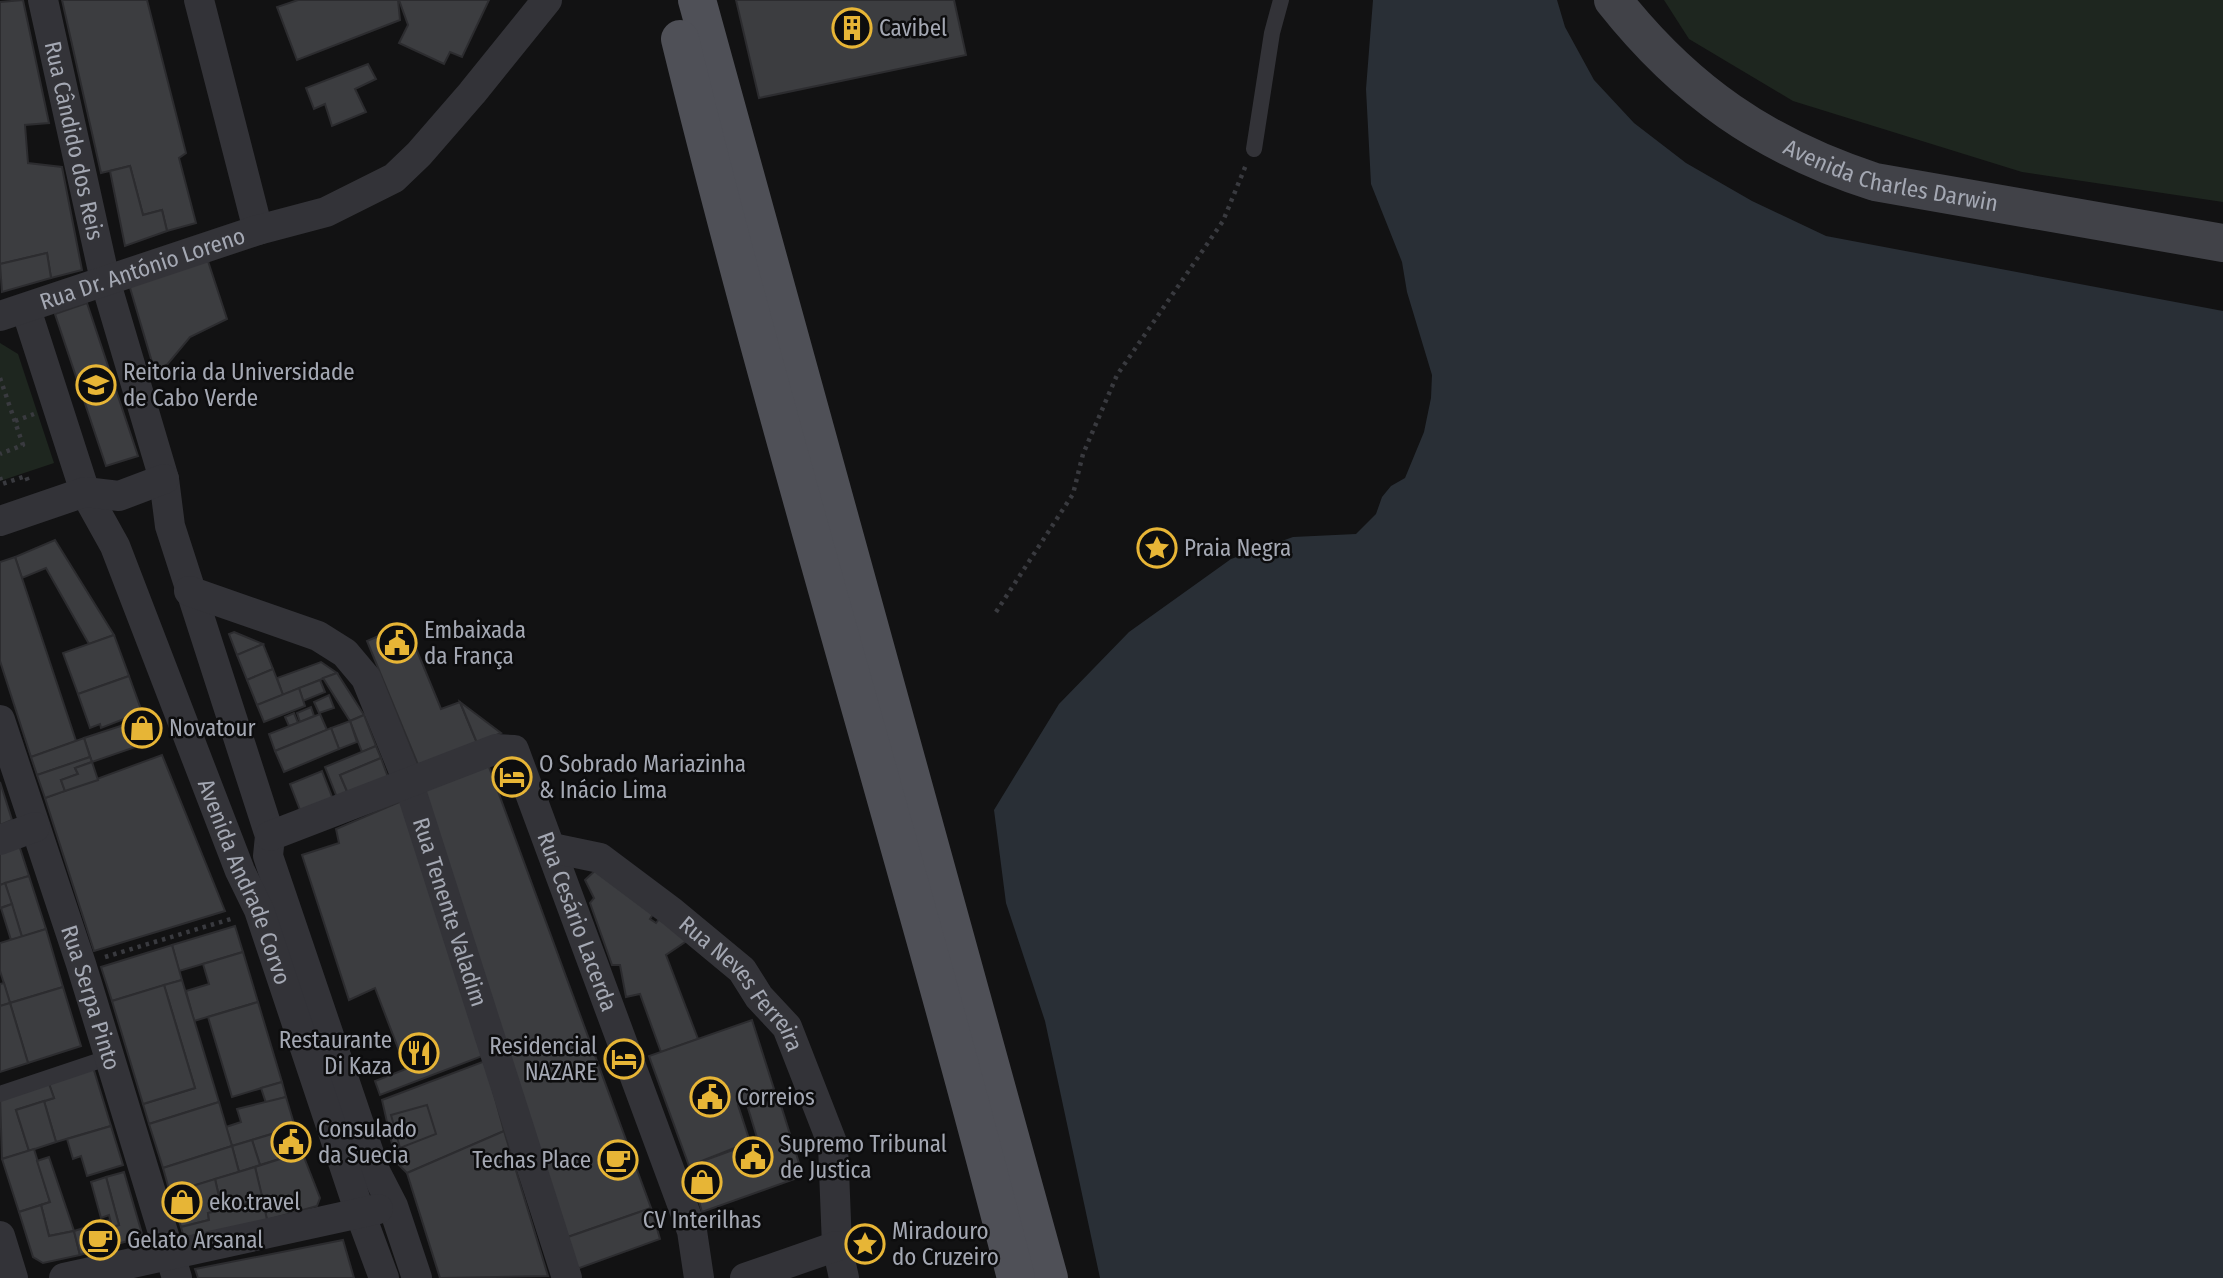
<svg xmlns="http://www.w3.org/2000/svg" width="2223" height="1278" font-family="'Fira Sans Condensed',sans-serif">
  <rect width="100%" height="100%" fill="#121213"/>
  <g fill="#1e261f">
    <polygon points="1664,0 2223,0 2223,202 2022,172 1793,101 1689,39"/>
    <polygon points="0,343 18,354 54,463 0,481"/>
  </g>
  <polygon fill="#292f36" points="1373,0 1557,0 1565,27 1594,80 1634,123 1686,163 1752,201 1826,236 2223,311 2223,1278 1100,1278 1045,1021 1006,903 994,810 1059,704 1129,632 1231,559 1293,537 1356,534 1376,514 1382,497 1391,486 1405,478 1424,432 1431,398 1432,375 1407,292 1402,262 1371,184 1366,89"/>
  <g fill="#3c3d40" stroke="#2c2c2f" stroke-width="2">
    <polygon points="23,0 49,123 25,125 28,163 62,167 82,270 51,278 47,253 0,264 0,2"/>
    <polygon points="62,0 147,0 186,153 179,158 196,223 167,231 162,210 143,215 130,166 101,173"/>
    <polygon points="298,0 398,0 400,20 297,60 277,7"/>
    <polygon points="399,0 489,0 462,57 450,52 444,64 399,43 408,25"/>
    <polygon points="736,0 954,0 966,55 759,98"/>
    <polygon points="368,64 376,79 355,89 366,112 332,126 325,104 314,109 306,88"/>
    <polygon points="130,166 143,215 162,210 167,231 125,246 110,171"/>
    <polygon points="47,253 51,278 2,292 0,264"/>
    <polygon points="206,255 227,319 190,337 161,372 152,362 128,281"/>
    <polygon points="87,303 138,456 106,466 55,314"/>
    <polygon points="55,540 114,635 89,644 46,568 22,578 15,557"/>
    <polygon points="15,557 76,741 31,757 0,661 0,562"/>
    <polygon points="406,624 441,709 460,702 477,743 419,767 367,641"/>
    <polygon points="234,632 263,644 237,655 229,634"/>
    <polygon points="114,635 129,676 78,694 63,653"/>
    <polygon points="263,644 273,669 247,680 237,655"/>
    <polygon points="321,662 337,673 283,695 277,678"/>
    <polygon points="273,669 283,695 257,705 247,680"/>
    <polygon points="337,673 364,715 350,721 323,678"/>
    <polygon points="129,676 142,712 101,728 100,724 90,728 78,694"/>
    <polygon points="320,680 325,692 303,701 299,688"/>
    <polygon points="299,688 305,706 264,722 257,705"/>
    <polygon points="329,695 334,708 319,713 314,702"/>
    <polygon points="460,702 501,733 477,743"/>
    <polygon points="311,707 314,716 300,722 297,713"/>
    <polygon points="294,713 298,723 289,726 285,717"/>
    <polygon points="320,714 327,730 275,751 269,734"/>
    <polygon points="364,715 376,746 362,752 350,721"/>
    <polygon points="145,718 153,741 92,762 84,738"/>
    <polygon points="350,721 357,742 339,749 331,728"/>
    <polygon points="331,728 339,749 284,772 275,751"/>
    <polygon points="84,738 90,757 37,775 31,757"/>
    <polygon points="376,746 381,758 340,775 349,796 338,800 325,767"/>
    <polygon points="162,755 225,911 94,951 45,798"/>
    <polygon points="485,756 651,1208 565,1238 422,782"/>
    <polygon points="90,757 92,762 75,768 78,774 61,780 65,791 45,798 37,775"/>
    <polygon points="381,758 389,780 349,796 340,775"/>
    <polygon points="92,762 98,780 65,791 61,780 78,774 75,768"/>
    <polygon points="322,771 334,802 302,815 290,784"/>
    <polygon points="0,782 12,820 0,825"/>
    <polygon points="404,800 493,1052 380,1095 375,1081 406,1069 375,988 349,1000 302,855 339,843 336,829"/>
    <polygon points="19,845 29,876 0,885 0,851"/>
    <polygon points="599,867 655,911 650,919 656,923 663,914 688,940 666,955 698,1039 661,1052 640,994 626,997 620,965 612,965 590,903 594,898 585,880"/>
    <polygon points="29,876 46,929 22,937 5,883"/>
    <polygon points="5,883 12,904 0,908 0,885"/>
    <polygon points="12,904 22,937 11,940 1,908"/>
    <polygon points="235,926 243,952 179,971 172,945"/>
    <polygon points="46,929 63,987 10,1003 0,971 0,943"/>
    <polygon points="172,945 182,980 112,1001 101,967"/>
    <polygon points="243,952 258,1002 194,1021 186,991 209,984 203,964"/>
    <polygon points="182,980 219,1102 149,1124 143,1104 195,1088 164,985"/>
    <polygon points="4,983 10,1003 0,1006 0,984"/>
    <polygon points="164,985 195,1088 143,1104 112,1001"/>
    <polygon points="63,987 81,1046 28,1063 10,1003"/>
    <polygon points="258,1002 282,1082 232,1097 208,1017"/>
    <polygon points="10,1003 28,1063 0,1072 0,1006"/>
    <polygon points="752,1020 774,1089 738,1105 750,1142 689,1166 649,1056"/>
    <polygon points="485,1061 504,1131 407,1173 396,1162 382,1100"/>
    <polygon points="93,1067 111,1126 56,1142 44,1101 54,1098 48,1081"/>
    <polygon points="48,1081 54,1098 16,1110 29,1151 2,1159 0,1096"/>
    <polygon points="282,1082 286,1097 266,1103 261,1088"/>
    <polygon points="286,1097 295,1127 232,1146 226,1127 241,1122 237,1109"/>
    <polygon points="779,1099 803,1176 702,1212 689,1166 758,1141 748,1108"/>
    <polygon points="44,1101 56,1142 29,1151 16,1110"/>
    <polygon points="219,1102 232,1146 163,1168 149,1124"/>
    <polygon points="427,1105 436,1134 400,1148 391,1115"/>
    <polygon points="111,1126 123,1165 87,1176 81,1156 73,1159 67,1139"/>
    <polygon points="295,1127 302,1152 260,1165 252,1140"/>
    <polygon points="504,1131 548,1276 440,1278 407,1173"/>
    <polygon points="252,1140 260,1165 239,1172 232,1146"/>
    <polygon points="232,1146 239,1172 170,1193 163,1168"/>
    <polygon points="34,1149 50,1202 19,1212 2,1159"/>
    <polygon points="302,1152 320,1198 317,1206 267,1220 255,1167"/>
    <polygon points="49,1157 74,1231 49,1236 41,1205 50,1202 37,1161"/>
    <polygon points="255,1167 263,1200 222,1210 215,1179"/>
    <polygon points="124,1172 143,1237 117,1244 112,1227 119,1225 106,1177"/>
    <polygon points="106,1177 119,1225 112,1227 109,1215 101,1218 91,1182"/>
    <polygon points="215,1179 222,1210 208,1213 209,1220 181,1227 170,1193"/>
    <polygon points="263,1200 267,1220 184,1238 181,1227 209,1220 208,1213"/>
    <polygon points="41,1205 49,1236 74,1231 80,1255 43,1263 33,1257 19,1212"/>
    <polygon points="651,1208 660,1239 574,1270 565,1238"/>
    <polygon points="110,1220 117,1244 80,1255 74,1231"/>
    <polygon points="343,1240 354,1278 198,1278 195,1269"/>
  </g>
  <g fill="none" stroke-linecap="round" stroke-linejoin="round">
    <g stroke="#393a3f" stroke-width="4.5" stroke-dasharray="3.5 5" stroke-linecap="butt">
      <polyline points="0,378 23,445 0,454"/>
      <polyline points="15,421 34,414"/>
      <polyline points="0,477 2,484 26,476 29,484"/>
      <polyline points="996,612 1073,494 1083,454 1117,375 1223,221 1246,165"/>
      <polyline points="105,957 234,918"/>
    </g>
    <g stroke="#333338" stroke-width="16">
      <polyline points="1254,149 1272,33 1281,0"/>
      <polyline points="0,1094 110,1057"/>
    </g>
    <g stroke="#333338" stroke-width="30">
      <path id="s1" d="M43,0L105,280L164,479L170,526L270,836L268,856L375,1171L393,1206L417,1278"/>
      <polyline points="199,0 258,230"/>
      <path id="s2" d="M26,309L85,492L115,546L240,871L259,910L360,1213L384,1278"/>
      <path id="s3" d="M0,316L258,230L326,212L394,178L419,154L472,93L547,0"/>
      <polyline points="0,521 85,492 119,496 164,479"/>
      <path id="s4" d="M189,591L318,636L345,653L366,678L409,784L567,1278"/>
      <path id="s5" d="M0,720L81,964L177,1278"/>
      <path id="s6" d="M270,836L496,749L514,750L692,1231L699,1278"/>
      <polyline points="0,840 35,827"/>
      <path id="s7" d="M552,848L600,858L672,912L742,970L759,997L787,1027L833,1145L837,1246L844,1278"/>
      <polyline points="0,1236 13,1278"/>
      <polyline points="64,1278 378,1209"/>
      <polyline points="745,1278 837,1246"/>
    </g>
    <path stroke="#414248" stroke-width="38" id="s8" d="M1613,0C1685,91 1764,146 1875,182L2223,243"/>
    <g stroke="#4f5057" stroke-width="38">
      <polyline points="697,0 1049,1278"/>
      <path d="M680,39C782,455 910,863 1016,1278"/>
    </g>
  </g>
  <defs>
    <g id="building-ring" transform="scale(2.0125)"><circle r="9.5" fill="#0d0d0e" stroke="#e7b536" stroke-width="1.5"/><path d="M-4-6H4V6H1V3H-1V6H-4ZM-2.5-4.3h1.7v1.8h-1.7ZM.8-4.3h1.7v1.8H.8ZM-2.5-1h1.7V.8h-1.7ZM.8-1h1.7V.8H.8Z" fill="#e7b536"/></g>
    <g id="university-ring" transform="scale(2.0125)"><circle r="9.5" fill="#0d0d0e" stroke="#e7b536" stroke-width="1.5"/><path d="M0-5L7-2L0 1L-7-2ZM-4 1L0 2.5L4 1V4Q0 6-4 4Z" fill="#e7b536"/></g>
    <g id="sight-ring" transform="scale(2.0125)"><circle r="9.5" fill="#0d0d0e" stroke="#e7b536" stroke-width="1.5"/><path d="M0-6L1.8-2.2L6-1.7L2.9 1.2L3.7 5.4L0 3.3L-3.7 5.4L-2.9 1.2L-6-1.7L-1.8-2.2Z" fill="#e7b536"/></g>
    <g id="civic-ring" transform="scale(2.0125)"><circle r="9.5" fill="#0d0d0e" stroke="#e7b536" stroke-width="1.5"/><path d="M-.6-6.5H3V-4.5H.6V-3L4-1V1h2V6H-6V1h2V-1L-.6-3ZM-1.2 2.5V6h2.4V2.5Z" fill="#e7b536"/></g>
    <g id="shop-ring" transform="scale(2.0125)"><circle r="9.5" fill="#0d0d0e" stroke="#e7b536" stroke-width="1.5"/><path d="M-5-2.5h2.3a2.7 3.5 0 0 1 5.4 0H5L5.5 6h-11ZM-1.5-2.5h3a1.5 2.3 0 0 0-3 0Z" fill="#e7b536"/></g>
    <g id="hotel-ring" transform="scale(2.0125)"><circle r="9.5" fill="#0d0d0e" stroke="#e7b536" stroke-width="1.5"/><path d="M-6-4.5h1.5V1H6V5H4.5V3h-9V5H-6ZM-4 0a1.8 1.8 0 1 1 3.6 0ZM.5 0V-2.5h3Q6-2.5 6 0Z" fill="#e7b536"/></g>
    <g id="restaurant-ring" transform="scale(2.0125)"><circle r="9.5" fill="#0d0d0e" stroke="#e7b536" stroke-width="1.5"/><path d="M-5-6h1v4h1v-4h1v4h1v-4h1v5L-1.5 .5V6h-2V.5L-5-1ZM5-6V6H3V1.5H1.5Q1.5-4 5-6Z" fill="#e7b536"/></g>
    <g id="cafe-ring" transform="scale(2.0125)"><circle r="9.5" fill="#0d0d0e" stroke="#e7b536" stroke-width="1.5"/><path d="M-5.5-4.5H6V0H3Q3 3.5 0 3.5H-2.5Q-5.5 3.5-5.5 0ZM3-3.2v2h1.7v-2ZM-6 4.5H4V6H-6Z" fill="#e7b536"/></g>
  </defs>
  <g fill-rule="evenodd">
    <use href="#building-ring" x="852" y="28"/>
    <use href="#university-ring" x="96" y="385"/>
    <use href="#sight-ring" x="1157" y="548"/>
    <use href="#civic-ring" x="397" y="643"/>
    <use href="#shop-ring" x="142" y="728"/>
    <use href="#hotel-ring" x="512" y="777"/>
    <use href="#restaurant-ring" x="419" y="1053"/>
    <use href="#hotel-ring" x="624" y="1059"/>
    <use href="#civic-ring" x="710" y="1097"/>
    <use href="#civic-ring" x="291" y="1142"/>
    <use href="#civic-ring" x="753" y="1157"/>
    <use href="#cafe-ring" x="618" y="1160"/>
    <use href="#shop-ring" x="702" y="1182"/>
    <use href="#shop-ring" x="182" y="1202"/>
    <use href="#cafe-ring" x="100" y="1240"/>
    <use href="#sight-ring" x="865" y="1244"/>
  </g>
  <g text-anchor="middle" stroke-width="5" stroke-linejoin="round" paint-order="stroke">
    <g font-size="23" fill="#a4a8b3" stroke="#0d0d0e" text-anchor="start">
      <text x="879" y="36">Cavibel</text>
      <text x="123" y="380">Reitoria da Universidade<tspan x="123" dy="26">de Cabo Verde</tspan></text>
      <text x="1184" y="556">Praia Negra</text>
      <text x="424" y="638">Embaixada<tspan x="424" dy="26">da França</tspan></text>
      <text x="169" y="736">Novatour</text>
      <text x="539" y="772">O Sobrado Mariazinha<tspan x="539" dy="26">&amp; Inácio Lima</tspan></text>
      <text x="392" y="1048" text-anchor="end">Restaurante<tspan x="392" dy="26">Di Kaza</tspan></text>
      <text x="597" y="1054" text-anchor="end">Residencial<tspan x="597" dy="26">NAZARE</tspan></text>
      <text x="737" y="1105">Correios</text>
      <text x="318" y="1137">Consulado<tspan x="318" dy="26">da Suecia</tspan></text>
      <text x="780" y="1152">Supremo Tribunal<tspan x="780" dy="26">de Justica</tspan></text>
      <text x="591" y="1168" text-anchor="end">Techas Place</text>
      <text x="209" y="1210">eko.travel</text>
      <text x="702" y="1228" text-anchor="middle">CV Interilhas</text>
      <text x="892" y="1239">Miradouro<tspan x="892" dy="26">do Cruzeiro</tspan></text>
      <text x="127" y="1248">Gelato Arsanal</text>
    </g>
    <g font-size="23" fill="#a4a8b3" stroke="#0d0d0e">
      <text dy="8" stroke="none"><textPath href="#s1" startOffset="144">Rua Cândido dos Reis</textPath></text>
      <text dy="8" stroke="none"><textPath href="#s8" startOffset="338">Avenida Charles Darwin</textPath></text>
      <text dy="8" stroke="none"><textPath href="#s3" startOffset="150">Rua Dr. António Loreno</textPath></text>
      <text dy="8" stroke="none"><textPath href="#s2" startOffset="614">Avenida Andrade Corvo</textPath></text>
      <text dy="8" stroke="none"><textPath href="#s4" startOffset="450">Rua Tenente Valadim</textPath></text>
      <text dy="8" stroke="none"><textPath href="#s6" startOffset="443">Rua Cesário Lacerda</textPath></text>
      <text dy="8" stroke="none"><textPath href="#s7" startOffset="240">Rua Neves Ferreira</textPath></text>
      <text dy="8" stroke="none"><textPath href="#s5" startOffset="292">Rua Serpa Pinto</textPath></text>
    </g>
  </g>
</svg>
